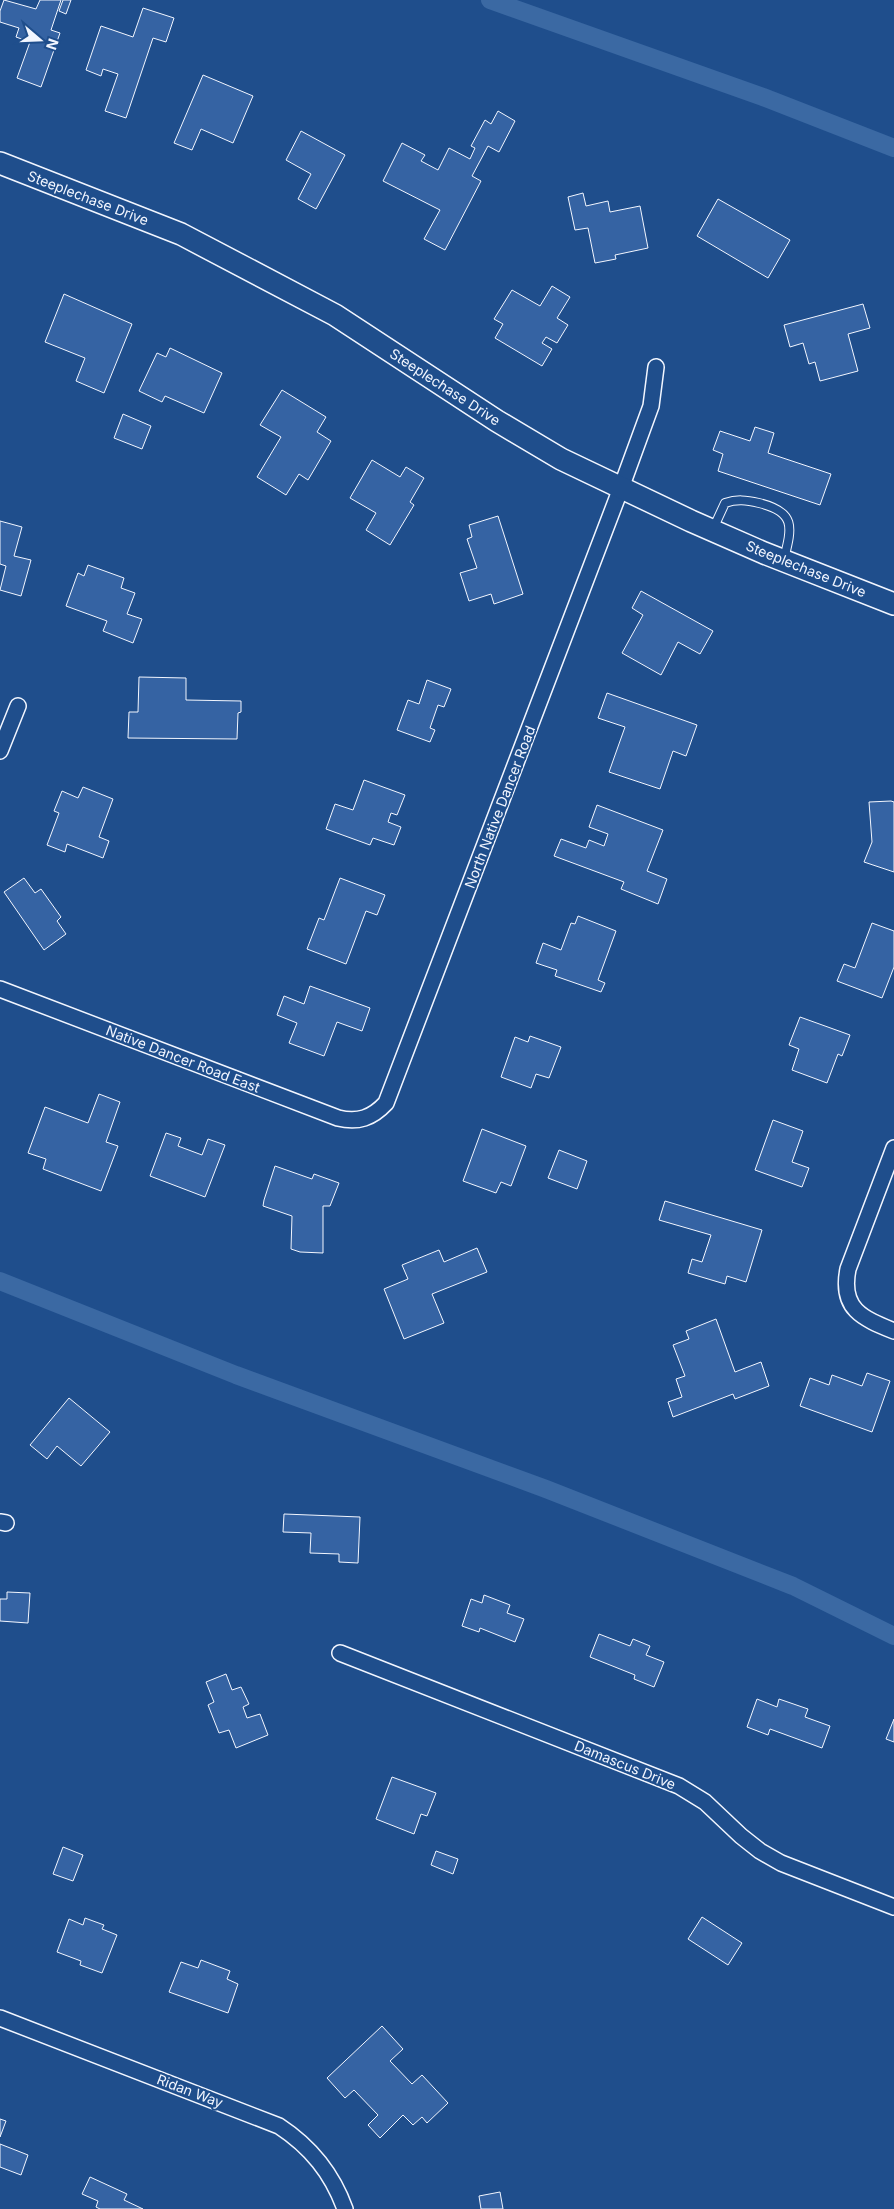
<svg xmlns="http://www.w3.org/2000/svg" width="894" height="2209" font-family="Inter,sans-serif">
  <rect width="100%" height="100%" fill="#1f4e8c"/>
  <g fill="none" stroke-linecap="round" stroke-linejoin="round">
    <g stroke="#3b69a3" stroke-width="18">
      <polyline points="490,0 763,97 894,148"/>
      <polyline points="0,1281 236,1375 546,1489 793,1586 894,1636"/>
    </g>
  </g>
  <g fill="#3563a3" stroke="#f2f6ff">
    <polygon points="4,0 36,9 40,0 61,0 51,30 60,33 41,87 17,78 30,42 16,37 19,28 0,22 0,11"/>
    <polygon points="63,0 71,0 66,14 59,11"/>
    <polygon points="143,8 174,18 166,42 153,38 126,118 105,111 118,74 103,69 101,76 86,70 101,26 133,37"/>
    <polygon points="203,75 253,96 233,143 201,129 192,150 174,143"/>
    <polygon points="498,111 515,121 499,152 488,146 472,176 481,181 445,250 424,239 440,210 383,181 402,143 425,155 421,161 438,170 449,148 470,159 475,148 471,146 485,120 491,124"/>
    <polygon points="301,131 345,155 316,209 298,199 311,174 286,160"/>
    <polygon points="583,193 586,206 608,201 610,212 640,206 648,248 615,255 616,259 595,263 588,228 575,230 568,197"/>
    <polygon points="718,199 790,240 768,278 697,236"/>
    <polygon points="552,286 570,297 557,318 568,325 557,343 546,337 542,343 552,349 542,366 495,338 503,324 494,319 512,290 540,306"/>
    <polygon points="64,294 132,324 104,393 76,381 85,358 45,342"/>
    <polygon points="863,304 870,328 848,334 858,371 820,381 815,362 809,364 803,343 790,347 784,325"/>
    <polygon points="170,348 222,373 204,413 165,396 162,402 139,391 157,353 166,357"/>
    <polygon points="282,390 326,417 317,432 331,441 308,480 299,474 286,495 257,477 281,437 260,425"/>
    <polygon points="123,414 151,426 142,449 114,438"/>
    <polygon points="755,427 774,433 768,453 831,474 820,505 718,471 723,454 713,450 720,431 750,441"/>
    <polygon points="372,460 400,477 406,467 424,478 410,502 414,505 390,545 366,530 376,513 350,498"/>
    <polygon points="498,516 523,594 494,604 491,594 469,601 460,573 477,568 467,539 472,537 469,525"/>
    <polygon points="0,521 22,527 14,556 31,560 21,596 0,590 6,566 0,564"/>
    <polygon points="88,565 124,578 121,588 135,593 127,614 142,619 133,643 103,631 107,621 66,606 78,573 84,576"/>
    <polygon points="641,591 713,631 700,654 678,642 661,675 622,653 643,615 632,608"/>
    <polygon points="139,677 186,678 186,700 241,701 241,712 238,713 237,739 128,738 129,712 138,712"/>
    <polygon points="427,680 451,689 444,707 438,705 430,728 435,730 430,742 397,730 408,700 419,704"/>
    <polygon points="607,693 697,725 686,756 673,751 660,789 609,772 625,727 598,718"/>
    <polygon points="364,780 405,795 397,815 391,813 388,822 401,827 394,845 373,838 370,845 326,829 335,804 353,810"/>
    <polygon points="83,787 113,799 99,837 109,841 103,858 67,844 65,852 47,845 59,813 54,811 62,791 78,798"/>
    <polygon points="891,801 894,802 894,872 864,862 872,842 869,802"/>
    <polygon points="597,805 663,830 647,871 667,879 658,904 621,889 624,882 554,856 561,839 586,848 589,840 604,846 608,834 589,827"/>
    <polygon points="24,878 35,893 41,889 61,917 57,921 66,934 44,950 4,892"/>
    <polygon points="340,878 385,895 377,915 366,911 346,964 307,949 319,918 324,920"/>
    <polygon points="578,916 616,931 598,980 605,983 601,992 555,976 557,970 536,963 543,943 561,950 571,923 575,924"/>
    <polygon points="872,923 894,931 894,967 882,998 837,981 844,964 855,968"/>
    <polygon points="310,986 370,1008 362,1031 337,1022 324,1056 289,1043 297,1023 277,1015 284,996 304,1004"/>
    <polygon points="800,1017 850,1035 842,1056 838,1054 827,1083 792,1070 799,1049 789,1045"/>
    <polygon points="530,1036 561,1047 549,1078 536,1074 531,1088 501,1077 515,1037 528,1042"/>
    <polygon points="99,1094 120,1102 106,1142 118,1146 101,1191 43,1169 46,1159 28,1153 45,1107 88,1123"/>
    <polygon points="773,1120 803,1131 792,1162 809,1168 802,1187 755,1170"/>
    <polygon points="482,1129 526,1146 511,1186 501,1182 496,1193 463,1181"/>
    <polygon points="166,1133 181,1138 178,1146 202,1155 208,1139 225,1145 205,1197 150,1176"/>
    <polygon points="559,1150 587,1161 577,1189 548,1178"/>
    <polygon points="275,1166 312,1179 314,1174 339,1183 330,1206 323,1206 323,1253 300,1252 291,1249 292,1216 263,1206 264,1200"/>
    <polygon points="665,1201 762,1230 746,1282 727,1276 725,1284 688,1273 692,1259 702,1262 711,1235 659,1220"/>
    <polygon points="477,1248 487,1272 432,1294 444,1323 404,1339 384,1289 408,1279 402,1265 439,1250 444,1262"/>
    <polygon points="716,1319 735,1372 761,1362 769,1386 735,1399 733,1394 673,1417 668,1402 682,1397 676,1379 685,1376 673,1345 689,1339 686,1331"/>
    <polygon points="867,1373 890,1381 872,1432 800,1406 810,1378 829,1385 832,1375 862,1386"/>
    <polygon points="69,1398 110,1432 81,1466 57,1446 47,1459 30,1445"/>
    <polygon points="284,1514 360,1517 358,1563 339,1562 339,1554 310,1553 311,1533 283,1532"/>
    <polygon points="7,1592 30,1593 28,1623 0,1621 0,1599 7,1599"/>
    <polygon points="484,1595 510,1605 507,1613 524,1619 515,1642 480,1628 479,1632 462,1626 471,1599 482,1603"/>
    <polygon points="599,1634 630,1646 633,1639 650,1646 646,1655 664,1662 654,1687 634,1679 635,1675 590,1657"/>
    <polygon points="226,1674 232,1690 241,1687 249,1704 243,1707 247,1718 260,1714 268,1735 236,1748 229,1730 219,1733 208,1705 214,1702 206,1682"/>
    <polygon points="757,1699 777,1707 779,1699 808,1709 805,1717 830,1726 822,1748 770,1729 768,1735 747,1727"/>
    <polygon points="894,1719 894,1742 886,1739"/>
    <polygon points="392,1777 436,1793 427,1816 421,1814 414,1834 376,1819"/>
    <polygon points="63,1847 83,1855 73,1881 53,1874"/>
    <polygon points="436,1851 458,1859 453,1874 431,1865"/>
    <polygon points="702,1917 742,1943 728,1965 688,1939"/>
    <polygon points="85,1918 104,1925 102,1929 117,1935 102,1973 80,1965 81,1961 57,1952 69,1919 83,1925"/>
    <polygon points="201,1960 230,1971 227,1979 238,1984 228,2013 169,1992 181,1962 198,1968"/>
    <polygon points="382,2026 403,2049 390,2061 412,2084 422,2075 448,2103 427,2123 422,2117 413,2125 403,2115 380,2138 368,2125 378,2115 354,2090 345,2098 327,2078"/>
    <polygon points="0,2119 6,2121 0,2137"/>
    <polygon points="0,2144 28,2155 21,2175 0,2167"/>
    <polygon points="90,2177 127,2194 124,2200 143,2209 100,2209 96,2207 98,2201 82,2194"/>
    <polygon points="500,2192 503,2209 481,2209 479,2196"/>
  </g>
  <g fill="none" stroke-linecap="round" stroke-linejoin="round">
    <g stroke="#f2f6ff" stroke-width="10">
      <path id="lane" d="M713,529L725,503C737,499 746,500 759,503C796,512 792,527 784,559"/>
    </g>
    <g stroke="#f2f6ff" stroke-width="18">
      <g id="street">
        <polyline points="0,751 18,706"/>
        <path d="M0,989L338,1118C358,1123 372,1118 386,1103L621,488L651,406L656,367"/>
        <path d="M894,1148L848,1269C840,1309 862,1318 894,1331"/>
        <polyline points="0,1522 6,1523"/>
        <polyline points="340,1653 679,1786 705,1802 741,1836 760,1851 781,1863 894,1907"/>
        <path d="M0,2018L279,2126C311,2147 332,2173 345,2209"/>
      </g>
    </g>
    <g stroke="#f2f6ff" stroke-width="24">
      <polyline id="secondary" points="0,163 181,234 335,315 497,421 561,459 691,521 764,553 894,604"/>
    </g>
    <use href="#lane" stroke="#1f4e8c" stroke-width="8"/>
    <use href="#street" stroke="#1f4e8c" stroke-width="15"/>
    <use href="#secondary" stroke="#1f4e8c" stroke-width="21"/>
  </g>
  <g text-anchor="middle" stroke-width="4" stroke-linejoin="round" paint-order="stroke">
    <g font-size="14" fill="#f2f6ff" stroke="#1f4e8c">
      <text transform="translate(88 198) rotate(21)" y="5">Steeplechase Drive</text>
      <text transform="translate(445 387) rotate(33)" y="5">Steeplechase Drive</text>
      <text transform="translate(806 569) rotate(22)" y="5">Steeplechase Drive</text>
      <text transform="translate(500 807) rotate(-69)" y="5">North Native Dancer Road</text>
      <text transform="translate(183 1059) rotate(21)" y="5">Native Dancer Road East</text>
      <text transform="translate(625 1765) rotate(22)" y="5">Damascus Drive</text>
      <text transform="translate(190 2091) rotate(21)" y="5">Ridan Way</text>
    </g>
  </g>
  <g transform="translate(40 40) rotate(109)" stroke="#1f4e8c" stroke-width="4" paint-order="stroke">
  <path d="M0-4L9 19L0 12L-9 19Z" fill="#f2f6ff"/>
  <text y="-8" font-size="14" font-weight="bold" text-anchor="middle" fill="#f2f6ff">N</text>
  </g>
</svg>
